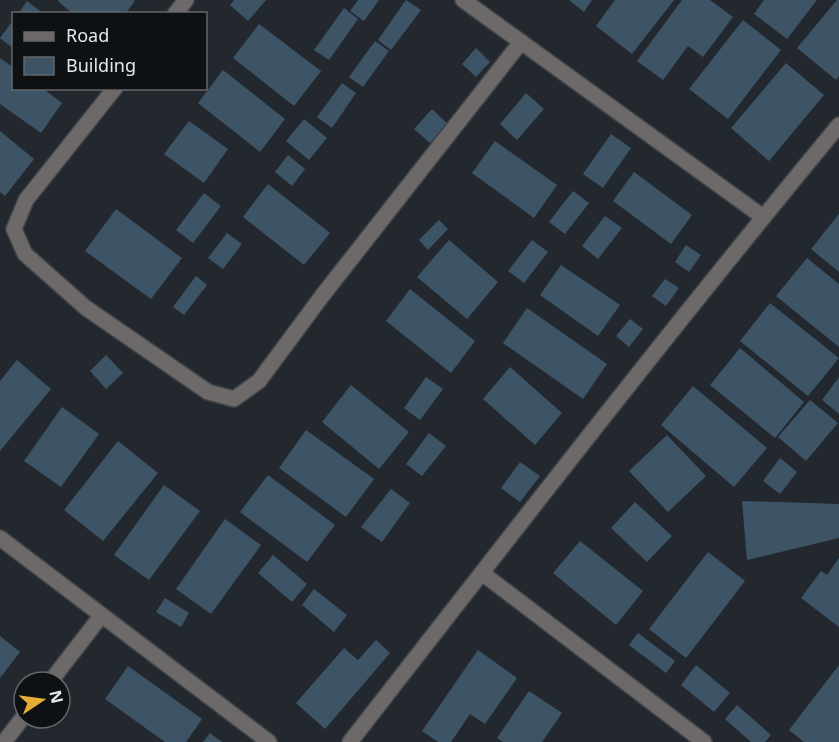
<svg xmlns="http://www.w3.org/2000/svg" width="839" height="742" font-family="'Noto Sans',sans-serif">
  <rect width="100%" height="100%" fill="#22282e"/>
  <g fill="#3d5467">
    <polygon points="59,0 133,0 135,1 125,14 73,14 58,1"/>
    <polygon points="234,0 266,0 248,21 230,5"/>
    <polygon points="358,0 379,0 364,21 350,11"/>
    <polygon points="406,0 421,10 391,50 378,40"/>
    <polygon points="569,0 592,0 584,12"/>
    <polygon points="615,0 674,0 632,54 596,26"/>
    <polygon points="682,0 710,0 733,17 703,57 688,46 663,80 637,61"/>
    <polygon points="764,0 817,0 787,39 754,14"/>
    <polygon points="837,0 839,0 839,76 836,80 797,48"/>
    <polygon points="27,1 44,14 18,14"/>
    <polygon points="344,8 358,19 329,60 314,50"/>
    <polygon points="14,19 14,49 0,38"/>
    <polygon points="743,20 781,50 728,119 689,89"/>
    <polygon points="259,24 321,71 294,106 233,58"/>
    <polygon points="375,41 389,51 363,87 349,77"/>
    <polygon points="476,48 490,62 476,77 462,64"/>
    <polygon points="0,58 14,68 14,88 42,88 62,103 41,133 0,104"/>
    <polygon points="786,63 824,95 769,161 731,128"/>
    <polygon points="223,70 285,119 260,152 198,103"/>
    <polygon points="342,83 356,93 332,128 317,117"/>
    <polygon points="526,93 544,109 517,140 500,124"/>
    <polygon points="432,109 448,124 430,143 414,129"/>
    <polygon points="304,119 327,138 309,160 286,141"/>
    <polygon points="189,121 228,149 204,183 164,154"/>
    <polygon points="0,131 34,159 5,196 0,192"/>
    <polygon points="611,134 631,148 603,188 583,174"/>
    <polygon points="495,141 557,185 534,218 472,173"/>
    <polygon points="288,155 305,169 292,186 275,172"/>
    <polygon points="634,172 692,215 671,244 613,201"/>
    <polygon points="268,184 330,233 304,265 243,217"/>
    <polygon points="573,191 589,203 565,234 549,222"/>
    <polygon points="204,193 221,206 193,243 176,230"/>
    <polygon points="116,209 182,258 151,299 85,251"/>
    <polygon points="839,214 839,272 811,249"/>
    <polygon points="605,216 622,228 598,259 582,246"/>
    <polygon points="439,220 448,229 428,250 419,240"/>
    <polygon points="227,233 242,244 223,269 208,258"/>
    <polygon points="449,240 498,282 467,319 417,277"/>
    <polygon points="532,240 548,252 524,283 508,271"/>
    <polygon points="686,245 701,255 689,272 675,262"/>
    <polygon points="807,258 839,284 839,347 776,296"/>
    <polygon points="561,265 620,305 598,336 540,295"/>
    <polygon points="196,276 207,285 184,315 173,307"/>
    <polygon points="665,279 679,288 666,306 652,296"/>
    <polygon points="410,289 475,341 451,373 386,321"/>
    <polygon points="770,303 839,358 808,396 740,341"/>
    <polygon points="527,308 607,364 583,399 503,343"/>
    <polygon points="630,319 643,329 629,347 616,336"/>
    <polygon points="740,348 804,402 775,438 710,385"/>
    <polygon points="106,355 123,373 106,389 90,371"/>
    <polygon points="17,360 51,389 0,451 0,381"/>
    <polygon points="510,367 562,413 535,445 483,399"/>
    <polygon points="426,377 443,389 420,420 404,408"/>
    <polygon points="839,377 839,414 822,400"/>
    <polygon points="351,385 409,432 379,469 322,422"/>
    <polygon points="693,386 767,448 734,487 661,425"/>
    <polygon points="810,400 838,423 806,461 778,437"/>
    <polygon points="62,407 99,434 61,487 24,461"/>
    <polygon points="306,430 374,479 346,517 279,468"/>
    <polygon points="429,433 446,446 422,476 406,464"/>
    <polygon points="667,435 706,476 668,512 629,471"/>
    <polygon points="118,441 158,473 103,541 64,510"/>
    <polygon points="780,458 797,472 780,494 763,481"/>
    <polygon points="520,462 540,476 520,502 501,488"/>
    <polygon points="268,475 335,525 307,562 240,512"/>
    <polygon points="164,485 200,511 149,580 114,555"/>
    <polygon points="391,489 410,503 382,542 361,527"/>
    <polygon points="742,501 839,504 839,538 747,560"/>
    <polygon points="635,502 672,536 647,562 611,528"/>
    <polygon points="225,519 261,545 211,614 176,589"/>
    <polygon points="580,541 643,591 616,625 553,573"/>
    <polygon points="708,552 745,581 686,658 649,629"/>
    <polygon points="273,555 307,584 292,602 258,573"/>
    <polygon points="839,558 839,627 801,598 821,571 827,575"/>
    <polygon points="314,589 347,615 334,632 302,605"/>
    <polygon points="165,598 189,613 181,627 156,612"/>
    <polygon points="638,633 675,661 666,673 629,645"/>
    <polygon points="0,636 20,652 0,678"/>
    <polygon points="376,640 390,653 325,729 296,703 344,648 358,660"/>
    <polygon points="478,650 517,678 485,724 470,714 451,742 438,742 422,731"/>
    <polygon points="696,665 730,693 714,712 681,685"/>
    <polygon points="839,665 839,742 804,742 789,730"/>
    <polygon points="128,666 202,719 186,742 165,742 105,699"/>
    <polygon points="529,691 562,713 542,742 503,742 497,738"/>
    <polygon points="737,705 771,735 765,742 751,742 725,719"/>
    <polygon points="210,733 222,742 203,742"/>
  </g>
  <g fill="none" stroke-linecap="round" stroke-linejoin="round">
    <g stroke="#3d4349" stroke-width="18">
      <g id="minor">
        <polyline points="463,0 763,217"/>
        <polyline points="175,14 186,0"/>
        <polyline points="115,88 26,200 14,229 25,254 86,308 208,392 234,399 259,381 322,296 521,42"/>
        <polyline points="0,538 269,742"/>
        <polyline points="482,573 704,742"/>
        <polyline points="50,682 101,616"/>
        <polyline points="4,742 24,716"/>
        <path d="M350,742C511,535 672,327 839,125"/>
      </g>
    </g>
    <use href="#minor" stroke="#6e6969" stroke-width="15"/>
  </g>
  <rect x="12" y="12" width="195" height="78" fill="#0e1113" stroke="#64676a" stroke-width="1.5"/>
  <rect x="24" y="32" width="30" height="9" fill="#6e6969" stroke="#64676a" stroke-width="1.5"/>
  <text x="66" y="42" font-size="18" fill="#e4e8ec">Road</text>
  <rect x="24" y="57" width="30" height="18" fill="#3d5467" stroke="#64676a" stroke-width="1.5"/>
  <text x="66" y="72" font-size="18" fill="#e4e8ec">Building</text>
  <g transform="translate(42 700) rotate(77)"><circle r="28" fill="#0e1113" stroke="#64676a" stroke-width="1.5"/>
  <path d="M0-4.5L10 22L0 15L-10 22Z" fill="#e5ad35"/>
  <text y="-9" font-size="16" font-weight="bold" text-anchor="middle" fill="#e4e8ec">N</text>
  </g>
</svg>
